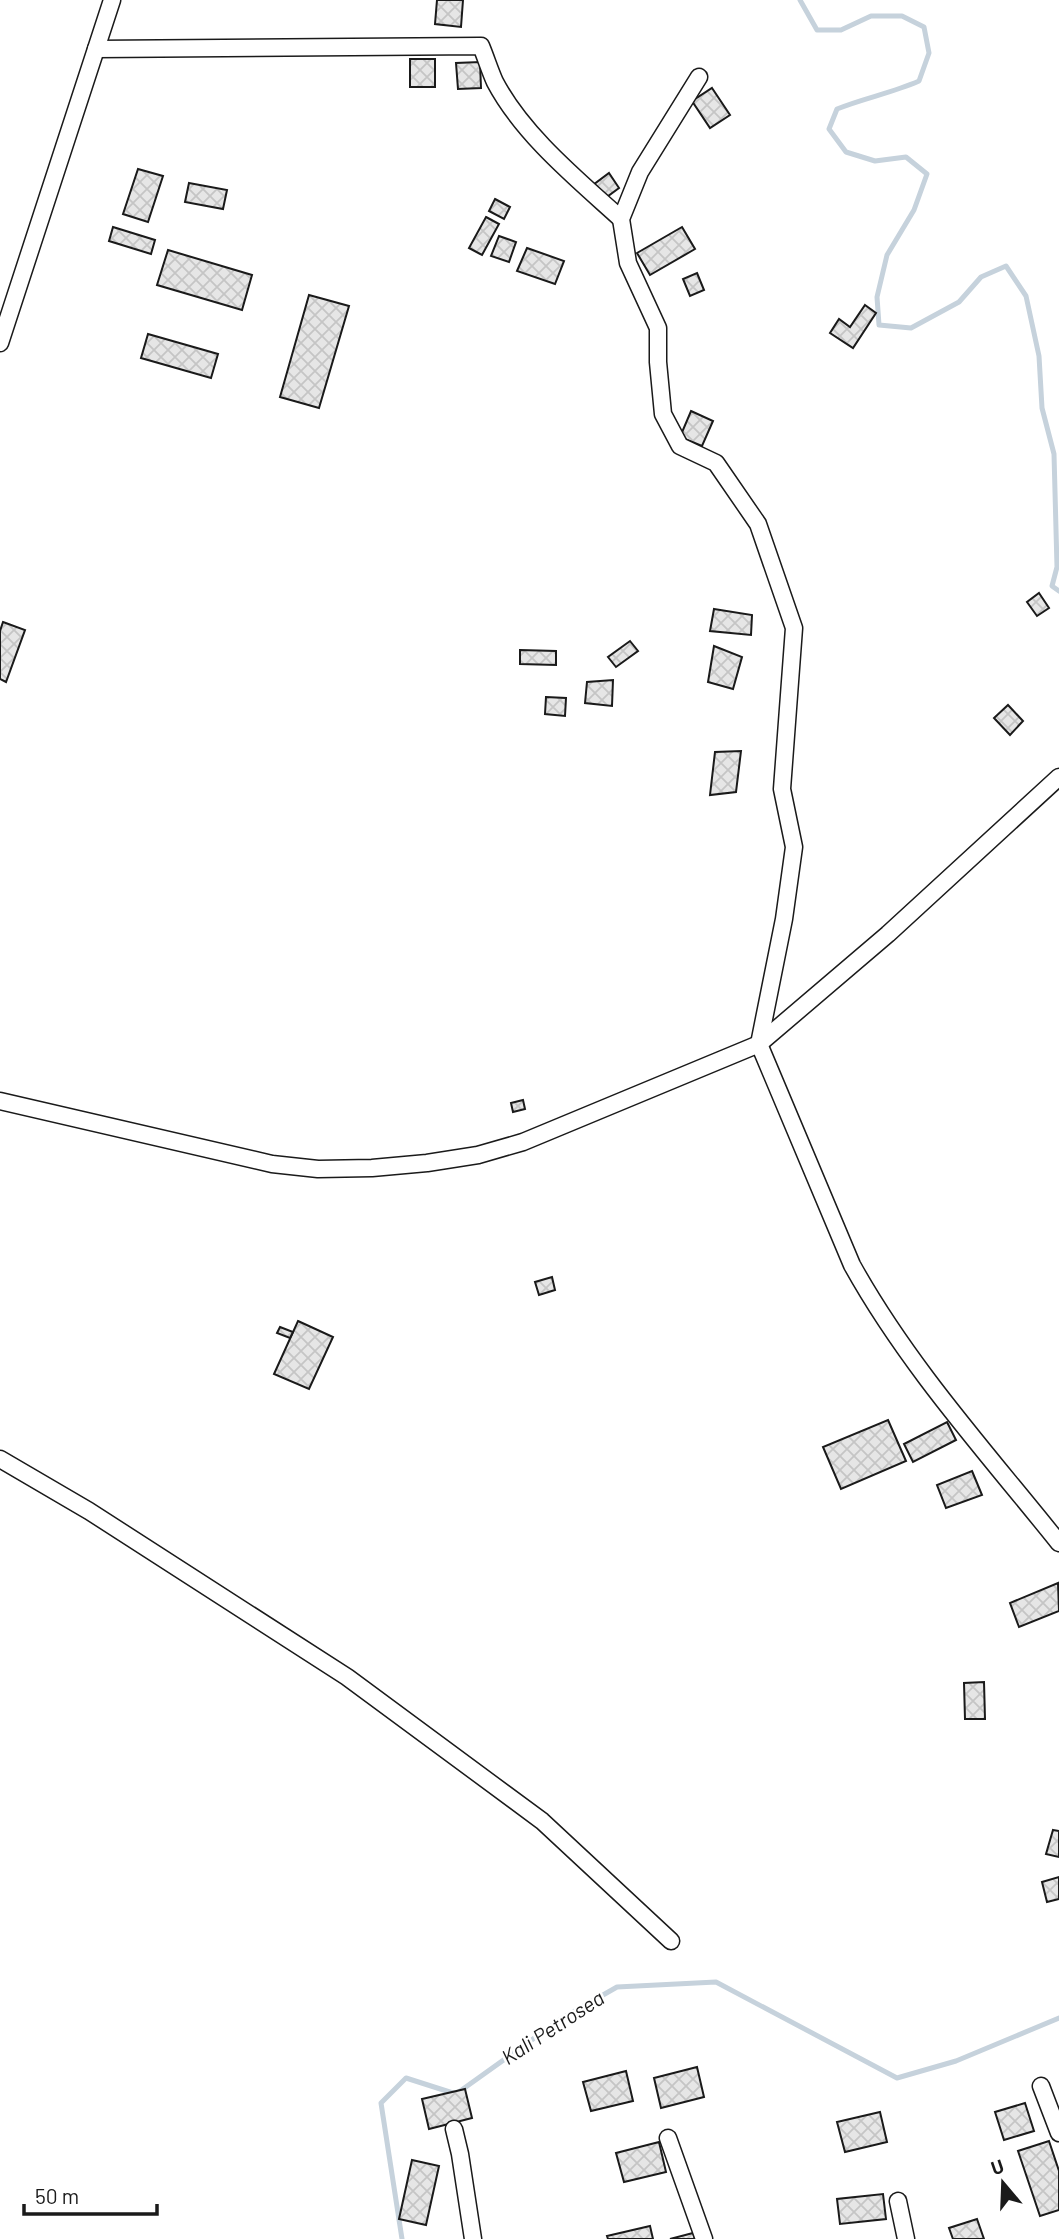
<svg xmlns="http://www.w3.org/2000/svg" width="1059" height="2239" font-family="Barlow,sans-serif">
  <defs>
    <pattern id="building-cross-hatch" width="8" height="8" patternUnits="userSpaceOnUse" patternTransform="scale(1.75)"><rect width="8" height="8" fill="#e6e6e6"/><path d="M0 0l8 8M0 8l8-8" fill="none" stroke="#c5c5c5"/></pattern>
  </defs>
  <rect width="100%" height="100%" fill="#fff"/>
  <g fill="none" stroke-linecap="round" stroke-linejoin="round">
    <g stroke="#c6d2dc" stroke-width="5">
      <path d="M800,0L817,30H841L871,16H902L924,27L929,53L919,81C892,93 864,98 837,109L829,129L846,152L875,161L906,157L927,174L914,210L887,255L877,297L879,325L911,328L959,302L981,277L1006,266L1026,296L1039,356L1042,408L1054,454L1057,567L1052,586L1059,591"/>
      <polyline points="402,2239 381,2103 406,2078 456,2094 561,2019 617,1987 716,1982 897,2078 956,2061 1059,2018"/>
    </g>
  </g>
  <g fill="url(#building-cross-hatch)" stroke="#1a1a1a" stroke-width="2">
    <polygon points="437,0 463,0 461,27 435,24"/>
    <rect x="410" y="59" width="25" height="28"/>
    <polygon points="480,62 481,88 458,89 456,63"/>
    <polygon points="712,88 730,115 710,128 692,101"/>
    <polygon points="138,169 163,176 148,222 123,214"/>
    <polygon points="609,173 619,188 604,199 593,185"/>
    <polygon points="189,183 227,190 223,209 185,202"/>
    <polygon points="495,199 510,207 504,219 489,211"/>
    <polygon points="486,217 499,224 482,255 469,248"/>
    <polygon points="113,227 155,240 151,254 109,241"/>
    <polygon points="682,227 695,249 650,275 637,253"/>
    <polygon points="499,236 516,242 509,262 491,256"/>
    <polygon points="527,248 564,261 555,284 517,271"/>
    <polygon points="168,250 252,275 242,310 157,285"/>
    <polygon points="697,273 704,290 690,296 683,279"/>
    <polygon points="309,295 349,306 319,408 280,397"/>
    <polygon points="865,305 876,313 853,348 830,333 839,319 850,327"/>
    <polygon points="148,334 218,354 211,378 141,358"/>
    <polygon points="691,411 713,421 702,446 680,437"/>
    <polygon points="1039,593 1049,608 1037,616 1027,602"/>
    <polygon points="714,609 752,615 751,635 710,631"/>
    <polygon points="3,622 25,630 6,682 0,679 0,631"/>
    <polygon points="630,641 638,651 616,667 608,657"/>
    <polygon points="714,646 742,657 733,689 708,682"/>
    <polygon points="520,650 556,651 556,665 520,664"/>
    <polygon points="613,680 612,706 585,703 587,682"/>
    <polygon points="546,697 566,698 565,716 545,714"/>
    <polygon points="1008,705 1023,721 1010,735 994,718"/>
    <polygon points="741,751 736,792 710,795 715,752"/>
    <polygon points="523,1100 525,1109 513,1112 511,1103"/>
    <polygon points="552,1277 555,1290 539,1295 535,1282"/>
    <polygon points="298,1321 333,1337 309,1389 274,1374"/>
    <polygon points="280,1327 293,1332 290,1338 277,1333"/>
    <polygon points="888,1420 906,1461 841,1489 823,1447"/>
    <polygon points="947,1422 956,1440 913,1462 904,1444"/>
    <polygon points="972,1471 982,1495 946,1508 937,1485"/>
    <polygon points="1058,1583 1059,1611 1019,1627 1010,1603"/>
    <polygon points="984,1682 985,1719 965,1719 964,1683"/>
    <polygon points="1053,1830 1059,1831 1059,1857 1046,1854"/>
    <polygon points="1059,1877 1059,1899 1047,1902 1042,1882"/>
    <polygon points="697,2067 704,2097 661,2108 654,2078"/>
    <polygon points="626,2071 633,2101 591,2111 583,2082"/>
    <polygon points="465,2089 472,2118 429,2129 422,2099"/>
    <polygon points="1025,2103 1034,2131 1004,2140 995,2112"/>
    <polygon points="880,2112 887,2142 845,2152 837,2122"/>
    <polygon points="1049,2141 1059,2171 1059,2210 1040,2216 1018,2151"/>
    <polygon points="659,2142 666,2172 624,2182 616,2153"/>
    <polygon points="412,2160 439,2166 426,2225 399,2219"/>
    <polygon points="883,2194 886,2219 840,2224 837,2199"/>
    <polygon points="977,2219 984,2239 953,2239 949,2228"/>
    <polygon points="650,2226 653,2239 608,2239 607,2236"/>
    <polygon points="693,2233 695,2239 670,2239"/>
  </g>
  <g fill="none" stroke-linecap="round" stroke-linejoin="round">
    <g stroke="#1a1a1a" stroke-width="19">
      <g id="minor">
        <path d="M96,49L481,46C486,58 490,71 495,82C523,135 577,179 621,219"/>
        <path d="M699,77L640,172L621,219L628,263L658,328V362L663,414L680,446L716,463L758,524L794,628L782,789L794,847L784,919L759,1044L852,1265C908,1366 987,1453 1059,1543"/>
        <polyline points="0,343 112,0"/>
        <polyline points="0,1101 272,1164 318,1169 372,1168 427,1163 478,1155 523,1142 759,1044 888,934 1059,777"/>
        <polyline points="0,1459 89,1511 347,1677 542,1821 671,1941"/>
        <polyline points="1041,2086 1059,2133"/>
        <polyline points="454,2129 460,2154 473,2239"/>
        <polyline points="668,2138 704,2239"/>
        <polyline points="898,2201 906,2239"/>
      </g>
    </g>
    <use href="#minor" stroke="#fff" stroke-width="16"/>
  </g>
  <g text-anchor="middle" stroke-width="5" stroke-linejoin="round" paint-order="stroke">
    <g font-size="21" font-style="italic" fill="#1a1a1a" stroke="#fff">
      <text transform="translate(553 2028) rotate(-33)" y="7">Kali Petrosea</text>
    </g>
  </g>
  <g transform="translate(1003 2183) rotate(341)" stroke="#ffffff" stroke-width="5" paint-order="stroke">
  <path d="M0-5L12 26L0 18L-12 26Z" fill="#1a1a1a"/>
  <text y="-10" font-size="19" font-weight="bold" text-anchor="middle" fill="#1a1a1a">U</text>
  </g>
  <path d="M24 2204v10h133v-10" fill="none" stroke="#1a1a1a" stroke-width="3.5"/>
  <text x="35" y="2204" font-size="21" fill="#1a1a1a" stroke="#ffffff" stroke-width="5" paint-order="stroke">50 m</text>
</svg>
